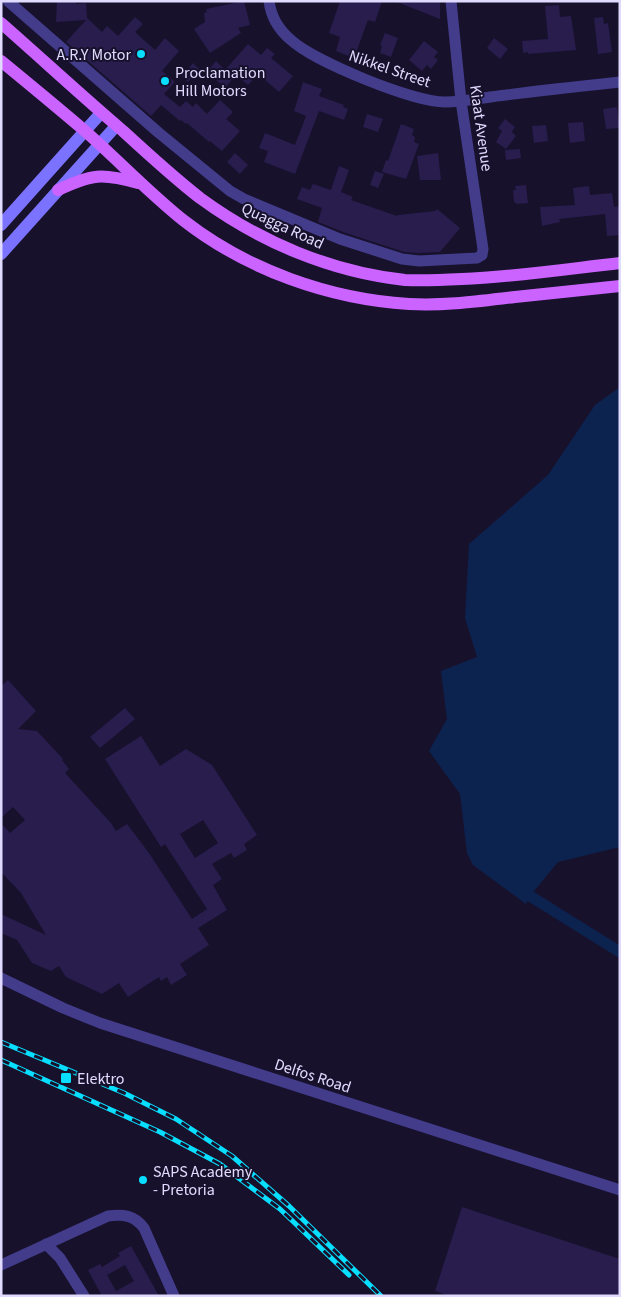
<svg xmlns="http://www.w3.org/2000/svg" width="621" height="1297" font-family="'Source Sans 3',sans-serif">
  <rect width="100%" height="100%" fill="#17112c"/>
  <polygon fill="#0d234f" points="620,387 620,847 558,862 530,896 526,904 473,865 467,853 460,794 429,751 447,719 441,671 477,657 465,618 469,544 548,475 595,405"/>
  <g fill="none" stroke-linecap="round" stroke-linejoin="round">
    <polyline stroke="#0d234f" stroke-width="11" points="530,896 620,952"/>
  </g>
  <g fill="#281d4d" fill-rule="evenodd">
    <polygon points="57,1 76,1 76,4 86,3 87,18 102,32 107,26 118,36 135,17 143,24 135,32 155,50 165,38 179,51 162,71 175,82 164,94 180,107 186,101 193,107 196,103 207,114 220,100 233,112 226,119 240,131 222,151 210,141 209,142 187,123 186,124 181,120 180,121 161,105 151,116 66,42 86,20 56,22"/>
    <polygon points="244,1 250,25 238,28 241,33 210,53 194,29 205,22 204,13 207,12 206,9"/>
    <polygon points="340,1 382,1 375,22 368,20 354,58 336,51 340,37 329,33"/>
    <polygon points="440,1 440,19 397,2 397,1"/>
    <polygon points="559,5 560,17 571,16 576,50 528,54 528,52 523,53 522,41 548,39 545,6"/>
    <polygon points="603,17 604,24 608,23 612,52 598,54 594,18"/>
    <polygon points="385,33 398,38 391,57 380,53 382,46 380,45"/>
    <polygon points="494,38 508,49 500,59 487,48"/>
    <polygon points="424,41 438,52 434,57 438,60 431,69 427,65 422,71 409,60"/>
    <polygon points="248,44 261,55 267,48 275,54 271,58 293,76 279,92 258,74 248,85 236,75 225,88 207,72 216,61 225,70"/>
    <polygon points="193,63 199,69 188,82 182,76"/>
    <polygon points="303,82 322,89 319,96 344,105 343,107 348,109 344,120 319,111 295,174 264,162 268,151 259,148 265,133 295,145 306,116 294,111"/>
    <polygon points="617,107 620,128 606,129 603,109"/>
    <polygon points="367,114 383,119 378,132 363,127"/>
    <polygon points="505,119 515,127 512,132 516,136 506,149 496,142 502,131 498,128"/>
    <polygon points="583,122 585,141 570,143 568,123"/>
    <polygon points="401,124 414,129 412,135 415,137 414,142 419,144 406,179 382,172 386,160 388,161"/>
    <polygon points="546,125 548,141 534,143 532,126"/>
    <polygon points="520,149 521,158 506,160 505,150"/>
    <polygon points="235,153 248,165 240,174 227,162"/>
    <polygon points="438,153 441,180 420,180 417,156"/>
    <polygon points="339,166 349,170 341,192 353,197 351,200 397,216 398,215 435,211 437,209 460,228 440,252 419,253 404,252 343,232 318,222 322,208 297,199 302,187 310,190 313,184 331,190"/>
    <polygon points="375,171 384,174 378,188 370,185"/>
    <polygon points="526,185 528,203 517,204 514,202 513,190 516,190 515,186"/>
    <polygon points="589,186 590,195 612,193 614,207 620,206 620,235 607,236 605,214 559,219 560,222 542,226 540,207 575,205 573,188"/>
    <path d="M8,680L36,711L18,729L37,731L63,759L62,760L69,769L65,773L111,823L116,831L127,824L149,853L192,919L207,909L165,844L161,847L105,759L141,736L160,766L186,749L212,765L257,835L244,844L247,850L234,858L231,853L212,864L222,879L213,885L227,910L198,928L209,945L180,964L187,975L171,985L167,977L161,981L159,977L128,997L119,983L102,994L66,977L59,966L51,971L32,963L17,940L1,933V914L46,935L21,893L1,872V823L10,833L25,820L13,807L1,818V686ZM203,820L218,843L195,858L180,834Z"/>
    <polygon points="125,708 135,719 100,748 90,737"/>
    <polygon points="462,1207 620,1259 620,1296 449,1296 435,1291"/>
    <path d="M131,1246L159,1296H102L88,1270L100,1264L102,1267L120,1256L118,1253ZM125,1265L134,1281L116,1291L107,1275Z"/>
  </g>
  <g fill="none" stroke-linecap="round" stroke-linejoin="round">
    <g stroke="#423c8b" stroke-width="11">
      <polyline points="8,1 159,133 230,191 244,199 340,239 402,259 419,261 477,258 482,255 483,249 461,101 451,1"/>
      <path d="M269,1C271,17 279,30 291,40C315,62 413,102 445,102C465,102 486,97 506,95C544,90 582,86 620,82"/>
      <polyline points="1,978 63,1008 100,1023 620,1190"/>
      <polyline points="46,1244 60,1258 84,1296"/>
      <path d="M1,1265L108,1216C123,1214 134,1215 144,1228L174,1296"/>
    </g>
    <g stroke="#7b73ff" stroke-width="12">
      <polyline points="1,225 101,113"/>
      <polyline points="1,254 116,126"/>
    </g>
    <g stroke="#ca63ff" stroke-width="12">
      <path d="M1,23C42,59 82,96 123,131C148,154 173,177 200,198C260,242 331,272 405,280C424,281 443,280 462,279C515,277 567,269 620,263"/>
      <path d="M1,61C29,84 57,107 85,131C118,160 148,192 183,220C247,270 329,299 409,304C445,306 480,301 515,297C550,293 585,290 620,286"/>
      <path d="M58,190C92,174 102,173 138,183"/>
    </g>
    <g stroke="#08deff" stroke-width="5">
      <g id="rail">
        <polyline points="1,1042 124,1093 176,1119 232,1156 289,1206 381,1296"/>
        <polyline points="1,1060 160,1132 220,1164 280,1209 349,1275"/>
      </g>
    </g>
    <use href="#rail" stroke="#17112c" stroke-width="3" stroke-dasharray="9" stroke-linecap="butt"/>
  </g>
  <g fill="#08deff" stroke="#17112c" stroke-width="2">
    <circle cx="141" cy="54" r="5"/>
    <circle cx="165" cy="81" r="5"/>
    <rect x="60" y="1072" width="12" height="12" rx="2.5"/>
    <circle cx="143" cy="1180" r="5"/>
  </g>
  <g text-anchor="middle" stroke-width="4" stroke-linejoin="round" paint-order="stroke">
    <g font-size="16" fill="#e1dcff" stroke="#17112c" text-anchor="start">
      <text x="131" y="60" text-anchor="end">A.R.Y Motor</text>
      <text x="175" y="78">Proclamation<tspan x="175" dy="18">Hill Motors</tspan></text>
      <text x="77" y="1084">Elektro</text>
      <text x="153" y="1177">SAPS Academy<tspan x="153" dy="18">- Pretoria</tspan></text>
    </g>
    <g font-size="16" fill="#e1dcff" stroke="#17112c">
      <text transform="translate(390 68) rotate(19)" y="6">Nikkel Street</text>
      <text transform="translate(482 128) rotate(82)" y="6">Kiaat Avenue</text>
      <text transform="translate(283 225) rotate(25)" y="6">Quagga Road</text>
      <text transform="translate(313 1075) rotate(18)" y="6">Delfos Road</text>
    </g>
  </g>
  <rect width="621" height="1297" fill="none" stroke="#e1dcff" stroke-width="5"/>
</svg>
